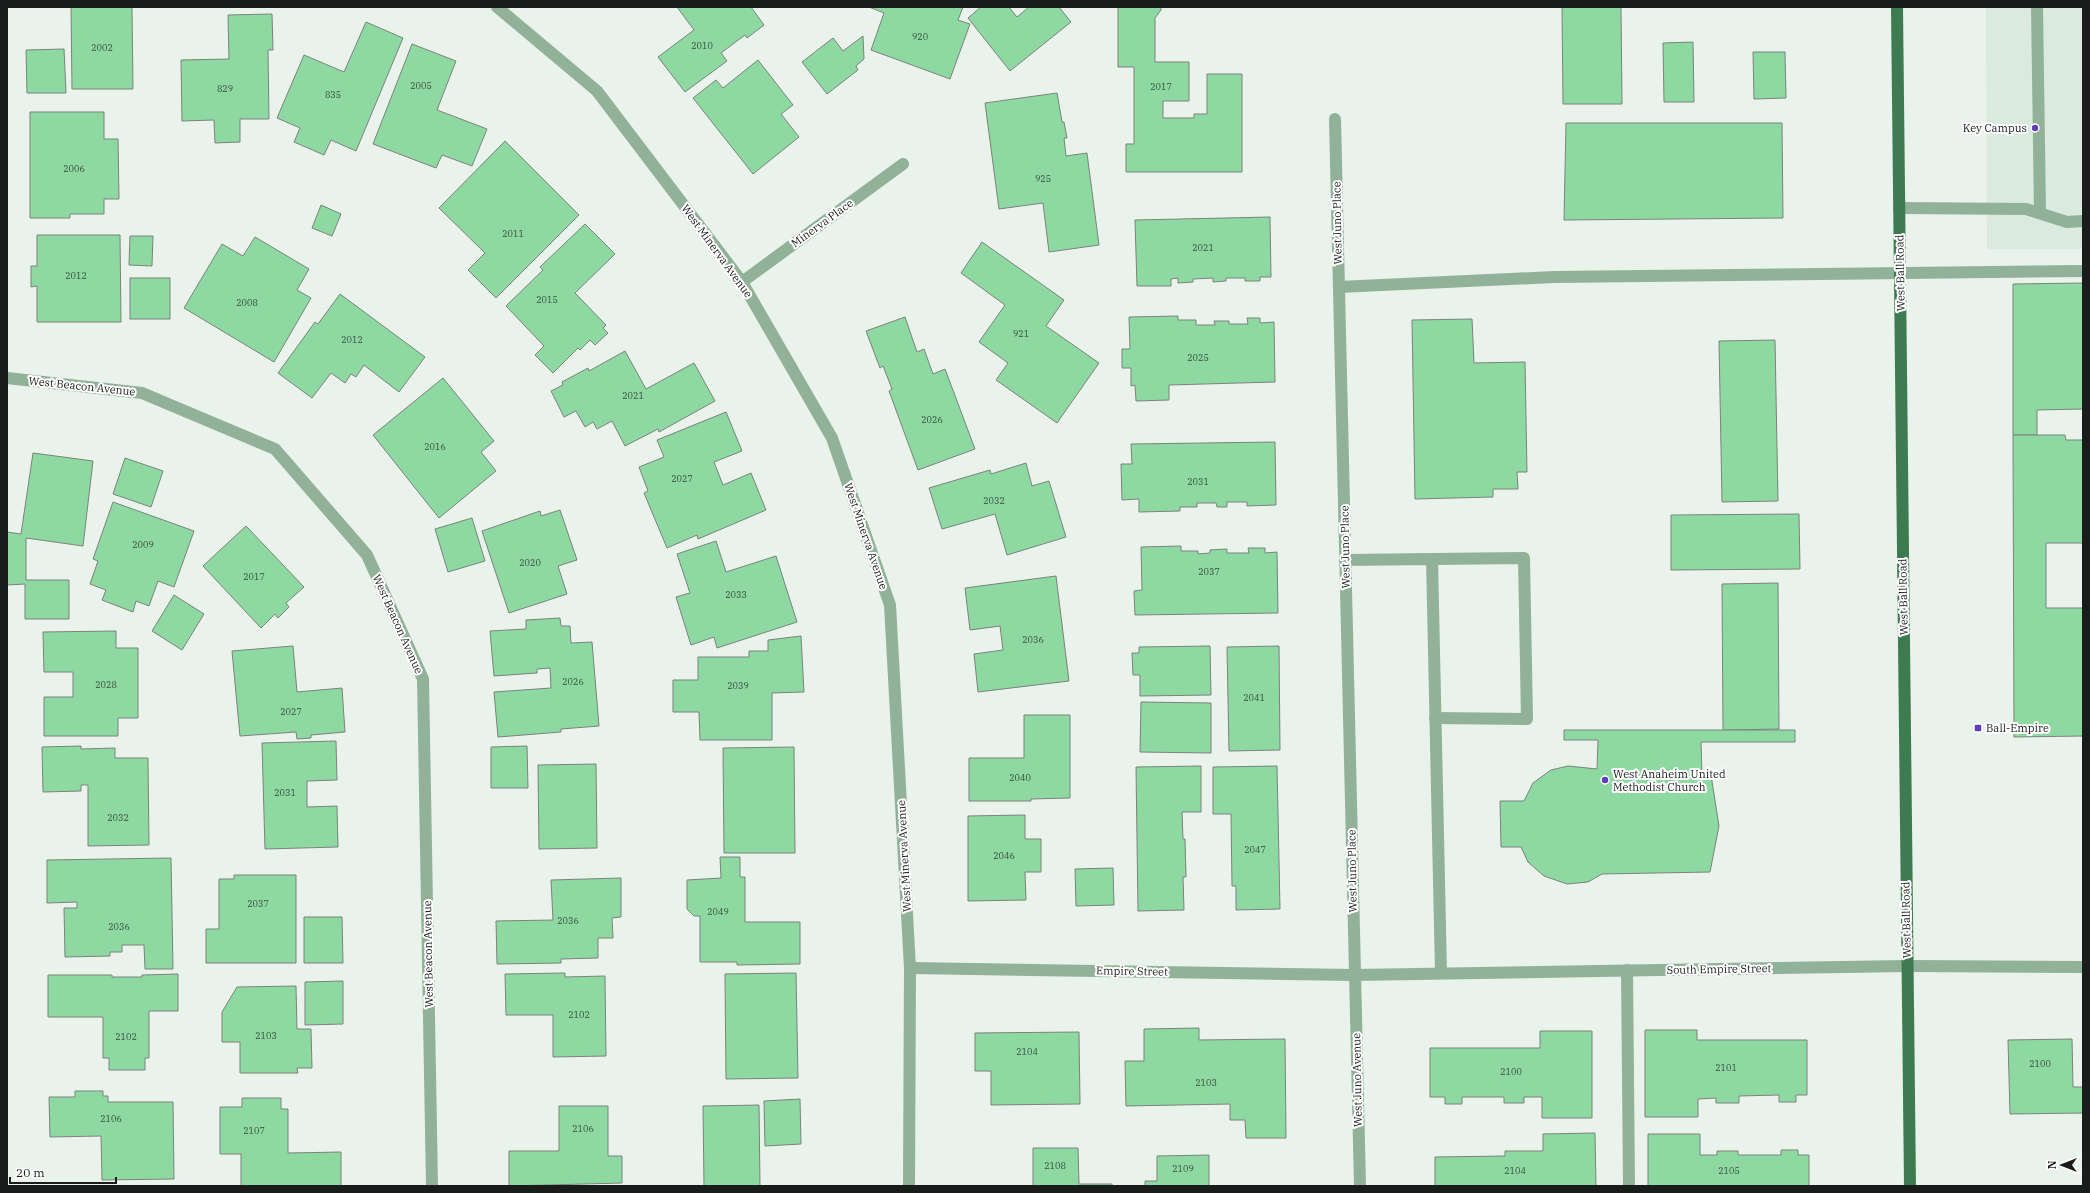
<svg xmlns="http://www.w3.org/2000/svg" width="2090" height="1193" font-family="'IBM Plex Serif',serif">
  <rect width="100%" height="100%" fill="#e9f2eb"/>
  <polygon fill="#daeade" points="1986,7 2083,7 2083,249 1987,249"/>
  <g fill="#8ed9a1" stroke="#7a837c">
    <polygon points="71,7 132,7 133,89 72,89"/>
    <polygon points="677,7 751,7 764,25 747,38 745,35 721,53 727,61 685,92 658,57 694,30"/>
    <polygon points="869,7 963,7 958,20 970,24 950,79 871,50 884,13"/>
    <polygon points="981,7 1009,7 1017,17 1029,7 1059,7 1071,22 1010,71 968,18"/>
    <polygon points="1118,7 1161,7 1161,10 1155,18 1155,62 1189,62 1189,101 1163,101 1163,118 1194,118 1194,114 1207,114 1207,74 1242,74 1242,172 1126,172 1126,144 1134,144 1134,67 1118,67"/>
    <polygon points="1562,7 1621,7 1622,104 1563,104"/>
    <polygon points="272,14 273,50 268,50 269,119 240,119 240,142 215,143 214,120 182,121 181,60 229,59 228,15"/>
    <polygon points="366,22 403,38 356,151 331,140 324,155 294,142 300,128 277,118 304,55 344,72"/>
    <polygon points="863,36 864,59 856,66 858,70 827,94 802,62 833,38 843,51"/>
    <polygon points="1693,42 1694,102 1664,102 1663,43"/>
    <polygon points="412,44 456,61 437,110 487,129 472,166 442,155 436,168 373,144"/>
    <polygon points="64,49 66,93 27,93 26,50"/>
    <polygon points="1753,52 1785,52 1786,98 1754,99"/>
    <polygon points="758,60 793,105 781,114 799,137 753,174 693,98 716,80 723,88"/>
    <polygon points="1057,93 1062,122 1064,122 1067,138 1064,138 1066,156 1087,153 1099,245 1049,252 1043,203 999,209 985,103"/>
    <polygon points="30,112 104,112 104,139 118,139 119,199 104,199 104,214 70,214 70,218 30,218"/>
    <polygon points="1566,123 1782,123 1783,218 1564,220"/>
    <polygon points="505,141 579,215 496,298 468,270 485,253 439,208"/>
    <polygon points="321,205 341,214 332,236 312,228"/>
    <polygon points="1270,217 1271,277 1260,277 1260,281 1245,281 1245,278 1226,278 1226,281 1213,282 1213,278 1193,279 1193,282 1178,283 1178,278 1171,279 1171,286 1137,286 1135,220"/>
    <polygon points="585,224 615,254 575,293 606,325 603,328 608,333 595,345 590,340 580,350 578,348 553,373 535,355 544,346 506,306 543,270 540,267"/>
    <polygon points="37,235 120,235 121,322 37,322 37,286 31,287 31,266 37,266"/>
    <polygon points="130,236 153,236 152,266 129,265"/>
    <polygon points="255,237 309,269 297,290 311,298 274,362 184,308 222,244 243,256"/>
    <polygon points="982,242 1064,300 1046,326 1099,363 1057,423 996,380 1008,363 979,342 1005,305 961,273"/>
    <rect x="130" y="278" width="40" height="41"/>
    <polygon points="2083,283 2083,409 2037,410 2037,435 2013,435 2013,284"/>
    <polygon points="340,294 425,357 399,392 364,365 356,377 351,374 345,383 331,373 312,398 278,373 315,322 318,324"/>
    <polygon points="1178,316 1178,320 1196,320 1196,325 1215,325 1214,321 1229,321 1229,324 1248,324 1247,318 1260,318 1260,323 1274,322 1275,382 1169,385 1169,400 1136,401 1135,385 1131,386 1131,368 1122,368 1122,349 1130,349 1129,317"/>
    <polygon points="905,317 917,352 924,349 933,374 945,369 975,449 918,470 889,391 892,389 883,366 880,368 866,331"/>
    <polygon points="1472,319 1474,363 1525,362 1527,472 1517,472 1518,489 1493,489 1493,497 1415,499 1412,320"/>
    <polygon points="1775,340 1778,501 1722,502 1719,341"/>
    <polygon points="625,351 646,389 694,363 715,401 659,432 658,429 625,446 612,421 597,429 593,422 585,427 576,411 564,417 551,391 563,385 562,382 588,368 589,371"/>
    <polygon points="443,378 494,441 481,452 496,471 439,518 373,435"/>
    <polygon points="726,412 742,451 714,462 723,485 751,473 766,510 698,539 697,535 667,548 644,493 648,491 639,467 664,457 657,440"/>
    <polygon points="2013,435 2065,435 2066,440 2083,440 2083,543 2046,543 2046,608 2083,608 2083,736 2014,737"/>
    <polygon points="1275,442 1276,505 1247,506 1247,502 1227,502 1227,507 1217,507 1216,503 1197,503 1197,507 1180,507 1180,511 1139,512 1139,499 1122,500 1121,464 1132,464 1131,444"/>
    <polygon points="33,453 93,461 83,546 26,538 26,580 69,580 69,619 25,619 25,584 7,585 7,532 21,534"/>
    <polygon points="125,458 163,471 151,507 113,494"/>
    <polygon points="1026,463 1032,486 1049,481 1066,537 1007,555 995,514 942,529 929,488 990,470 991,474"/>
    <polygon points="113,502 194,531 174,587 158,581 149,606 136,601 133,612 102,600 106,590 90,584 98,561 93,559"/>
    <polygon points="560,510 577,560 558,566 567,594 509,613 482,531 540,511 541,516"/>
    <polygon points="1799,514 1800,569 1671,570 1671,515"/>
    <polygon points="472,518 485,561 448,572 435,529"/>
    <polygon points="246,526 304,587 286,603 289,607 278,618 275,614 261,628 203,566"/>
    <polygon points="716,541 726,572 776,556 797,622 717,648 714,637 691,645 676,597 690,593 677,554"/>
    <polygon points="1181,546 1181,551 1198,551 1198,554 1210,553 1210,550 1227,549 1227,553 1249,553 1248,548 1265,548 1265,553 1277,552 1278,613 1135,615 1134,591 1142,590 1141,547"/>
    <polygon points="1056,576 1069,681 978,692 974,654 1003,650 1000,626 970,630 965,588"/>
    <polygon points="1778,583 1779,729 1723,730 1722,584"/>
    <polygon points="174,595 204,614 182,650 152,631"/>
    <polygon points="560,618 561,626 570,626 571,643 592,642 599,726 561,729 561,732 498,737 494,692 551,688 550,668 537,669 537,673 494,676 490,631 526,629 526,620"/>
    <polygon points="116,631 116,648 138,648 138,718 118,718 118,736 44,736 44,697 73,697 73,672 44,672 43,632"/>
    <polygon points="801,636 804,692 772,693 772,740 700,740 699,712 673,712 673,680 698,680 698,657 749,657 749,651 768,651 768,640"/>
    <polygon points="293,646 297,692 342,688 345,732 311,735 311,738 297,739 296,732 240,736 232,651"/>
    <polygon points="1210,646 1211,695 1140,696 1140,675 1133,675 1132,653 1139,653 1139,647"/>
    <polygon points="1279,646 1280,750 1229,751 1227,647"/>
    <polygon points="1141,702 1211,703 1211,753 1140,752"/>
    <polygon points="1024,715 1070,715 1070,798 1031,799 1031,801 969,801 969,758 1024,758"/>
    <polygon points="1564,730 1795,730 1795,742 1701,742 1702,775 1711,775 1719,826 1710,872 1602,874 1588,882 1567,884 1544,876 1528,862 1521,847 1501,847 1500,801 1524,801 1533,783 1551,770 1568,766 1597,769 1598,740 1564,740"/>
    <polygon points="336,741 337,780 307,781 307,807 337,806 338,847 265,849 262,743"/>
    <polygon points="81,746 81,749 115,748 115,758 148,758 149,845 88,846 88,785 81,785 81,791 43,792 42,747"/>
    <polygon points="527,746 528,788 491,788 491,747"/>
    <polygon points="794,747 795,853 724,853 723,748"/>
    <polygon points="596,764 597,848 539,849 538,765"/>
    <polygon points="1201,766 1201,812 1182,812 1183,839 1185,839 1186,877 1183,877 1184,910 1138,911 1136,767"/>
    <polygon points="1277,766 1280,909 1236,910 1236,886 1232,886 1231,814 1213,814 1213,767"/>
    <polygon points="1025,815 1025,839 1041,839 1041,872 1025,872 1026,900 968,901 968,816"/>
    <polygon points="720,857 740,857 740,877 745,877 745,922 800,922 800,964 737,965 737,962 700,962 700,916 694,916 687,909 687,880 721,878"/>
    <polygon points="171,858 173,969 145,969 144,945 122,945 122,952 110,952 110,956 65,957 64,908 77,908 77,902 47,903 47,860"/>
    <polygon points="1113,868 1114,905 1076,906 1075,869"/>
    <polygon points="234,875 296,875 296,963 206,963 206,929 219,929 219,879 234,879"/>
    <polygon points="621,878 621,917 612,918 613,938 598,938 598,958 561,959 561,963 497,964 496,921 553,920 551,880"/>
    <polygon points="304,917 342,917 343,963 304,963"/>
    <polygon points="565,973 565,977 605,976 606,1056 553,1057 553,1015 506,1015 505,974"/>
    <polygon points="796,973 798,1078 726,1079 725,974"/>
    <polygon points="178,974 178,1011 149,1011 149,1058 145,1058 145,1070 109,1070 109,1058 103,1058 103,1017 48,1017 48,975 112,975 112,977 142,977 142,975"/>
    <polygon points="343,981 343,1024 305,1025 305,982"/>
    <polygon points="296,986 297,1029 311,1029 312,1068 297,1068 298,1073 240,1073 240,1042 222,1042 222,1012 237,987"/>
    <polygon points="1199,1028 1199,1040 1285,1039 1286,1138 1246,1138 1245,1120 1230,1120 1230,1104 1126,1106 1125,1061 1144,1061 1144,1029"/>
    <polygon points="1645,1030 1697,1030 1697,1040 1807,1040 1807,1095 1796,1095 1796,1102 1779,1102 1779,1095 1739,1096 1739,1103 1716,1103 1716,1098 1698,1099 1698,1117 1645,1117"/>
    <polygon points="1540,1031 1592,1031 1592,1118 1542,1118 1542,1097 1524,1097 1524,1103 1504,1103 1504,1097 1462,1097 1462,1104 1445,1104 1445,1097 1430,1097 1430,1048 1540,1048"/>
    <polygon points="1079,1032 1080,1104 991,1105 991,1071 975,1071 975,1033"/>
    <polygon points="2072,1039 2073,1087 2083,1087 2083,1113 2010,1114 2008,1040"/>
    <polygon points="75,1091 103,1091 103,1096 108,1096 108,1102 173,1102 174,1179 102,1180 101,1136 50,1137 49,1097 75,1097"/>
    <polygon points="242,1098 281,1098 281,1109 288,1109 288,1153 341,1152 341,1186 241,1186 241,1154 220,1154 220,1107 242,1107"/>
    <polygon points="800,1099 801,1144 765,1146 764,1101"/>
    <polygon points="759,1105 760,1186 704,1186 703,1106"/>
    <polygon points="559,1106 608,1106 608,1156 622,1156 622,1183 509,1186 509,1151 559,1151"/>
    <polygon points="1595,1133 1596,1186 1435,1186 1435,1157 1505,1156 1505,1151 1543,1151 1543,1134"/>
    <polygon points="1648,1134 1700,1134 1700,1155 1717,1155 1717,1151 1738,1151 1738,1155 1781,1155 1781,1150 1798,1150 1798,1155 1809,1155 1809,1186 1648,1186"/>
    <polygon points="1033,1148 1078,1148 1079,1184 1112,1184 1112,1186 1033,1186"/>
    <polygon points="1209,1155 1209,1186 1145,1186 1145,1181 1157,1181 1157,1156"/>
  </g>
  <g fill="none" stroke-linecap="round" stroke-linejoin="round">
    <g stroke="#91b198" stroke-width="12">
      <polyline points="2037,7 2040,213"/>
      <polyline points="1899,208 2026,209 2067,222 2083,221"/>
      <polyline points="1339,287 1554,277 2083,271"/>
      <polyline points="1432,559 1524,558 1527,719 1435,718"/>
      <polyline points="1345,560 1432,559 1441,973"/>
      <polyline points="1627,970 1629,1186"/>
    </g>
    <g stroke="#91b198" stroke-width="12">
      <polyline points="497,7 597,91 742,282 832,438 890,605 910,968 909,1186"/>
      <polyline points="1335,119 1360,1186"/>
      <polyline points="742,282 903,164"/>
      <polyline points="7,378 142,393 275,449 367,555 423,679 432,1186"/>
      <polyline points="910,968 1354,975 1907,966 2083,967"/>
    </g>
    <polyline stroke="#3f7b50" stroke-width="12" points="1897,7 1910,1186"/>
  </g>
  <g fill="#5e3fb8" stroke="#fff" stroke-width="1.5">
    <circle cx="2035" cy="128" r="4"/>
    <rect x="1974" y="724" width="8" height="8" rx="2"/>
    <circle cx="1605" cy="780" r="4"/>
  </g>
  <g text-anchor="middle" stroke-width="4" stroke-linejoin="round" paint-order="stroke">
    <g font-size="9" fill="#364b3c">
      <text x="920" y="40">920</text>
      <text x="702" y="49">2010</text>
      <text x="102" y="51">2002</text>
      <text x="421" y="89">2005</text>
      <text x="1161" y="90">2017</text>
      <text x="225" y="92">829</text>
      <text x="333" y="98">835</text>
      <text x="74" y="172">2006</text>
      <text x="1043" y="182">925</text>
      <text x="513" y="237">2011</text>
      <text x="1203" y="251">2021</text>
      <text x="76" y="279">2012</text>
      <text x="547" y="303">2015</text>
      <text x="247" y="306">2008</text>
      <text x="1021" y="337">921</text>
      <text x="352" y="343">2012</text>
      <text x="1198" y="361">2025</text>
      <text x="633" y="399">2021</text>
      <text x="932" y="423">2026</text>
      <text x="435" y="450">2016</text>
      <text x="682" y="482">2027</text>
      <text x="1198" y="485">2031</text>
      <text x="994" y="504">2032</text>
      <text x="143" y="548">2009</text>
      <text x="530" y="566">2020</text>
      <text x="1209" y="575">2037</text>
      <text x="254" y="580">2017</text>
      <text x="736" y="598">2033</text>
      <text x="1033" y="643">2036</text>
      <text x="573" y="685">2026</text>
      <text x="106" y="688">2028</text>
      <text x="738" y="689">2039</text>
      <text x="1254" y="701">2041</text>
      <text x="291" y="715">2027</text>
      <text x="1020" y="781">2040</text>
      <text x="285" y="796">2031</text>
      <text x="118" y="821">2032</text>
      <text x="1255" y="853">2047</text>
      <text x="1004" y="859">2046</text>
      <text x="258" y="907">2037</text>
      <text x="718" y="915">2049</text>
      <text x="568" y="924">2036</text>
      <text x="119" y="930">2036</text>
      <text x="579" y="1018">2102</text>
      <text x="266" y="1039">2103</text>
      <text x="126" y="1040">2102</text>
      <text x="1027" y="1055">2104</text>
      <text x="2040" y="1067">2100</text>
      <text x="1726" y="1071">2101</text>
      <text x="1511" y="1075">2100</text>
      <text x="1206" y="1086">2103</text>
      <text x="111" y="1122">2106</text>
      <text x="583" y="1132">2106</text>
      <text x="254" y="1134">2107</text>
      <text x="1055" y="1169">2108</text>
      <text x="1183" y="1172">2109</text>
      <text x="1515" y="1174">2104</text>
      <text x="1729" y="1174">2105</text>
    </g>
    <g font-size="11" fill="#191c1a" stroke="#fff" text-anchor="start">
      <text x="2027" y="132" text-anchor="end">Key Campus</text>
      <text x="1986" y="732">Ball-Empire</text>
      <text x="1613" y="778">West Anaheim United<tspan x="1613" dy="13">Methodist Church</tspan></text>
    </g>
    <g font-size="11" fill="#191c1a" stroke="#fff">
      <text transform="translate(822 223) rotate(-36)" y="4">Minerva Place</text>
      <text transform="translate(1337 223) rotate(-91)" y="4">West Juno Place</text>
      <text transform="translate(717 251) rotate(54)" y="4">West Minerva Avenue</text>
      <text transform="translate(1900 273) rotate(-91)" y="4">West Ball Road</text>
      <text transform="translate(82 386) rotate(6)" y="4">West Beacon Avenue</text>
      <text transform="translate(866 536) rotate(71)" y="4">West Minerva Avenue</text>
      <text transform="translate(1345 547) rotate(-91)" y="4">West Juno Place</text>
      <text transform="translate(1903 597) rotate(-91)" y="4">West Ball Road</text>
      <text transform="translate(398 624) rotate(66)" y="4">West Beacon Avenue</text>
      <text transform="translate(904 856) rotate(-93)" y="4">West Minerva Avenue</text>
      <text transform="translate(1352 871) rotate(-91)" y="4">West Juno Place</text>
      <text transform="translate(1906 920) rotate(-91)" y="4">West Ball Road</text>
      <text transform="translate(428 954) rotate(-91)" y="4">West Beacon Avenue</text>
      <text transform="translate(1719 969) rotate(-1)" y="4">South Empire Street</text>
      <text transform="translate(1132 971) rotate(1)" y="4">Empire Street</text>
      <text transform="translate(1357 1080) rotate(-91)" y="4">West Juno Avenue</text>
    </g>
  </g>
  <rect width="2090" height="1193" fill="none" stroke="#191c1a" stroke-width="16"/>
  <g transform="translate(2062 1165) rotate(270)" stroke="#ffffff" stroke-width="3" paint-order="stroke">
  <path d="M0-3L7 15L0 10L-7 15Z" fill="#191c1a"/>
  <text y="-6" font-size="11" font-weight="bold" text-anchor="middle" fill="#191c1a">N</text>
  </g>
  <path d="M10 1177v6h106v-6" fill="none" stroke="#191c1a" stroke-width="2"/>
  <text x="16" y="1177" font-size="12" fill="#191c1a" stroke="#ffffff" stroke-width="3" paint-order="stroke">20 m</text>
</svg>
